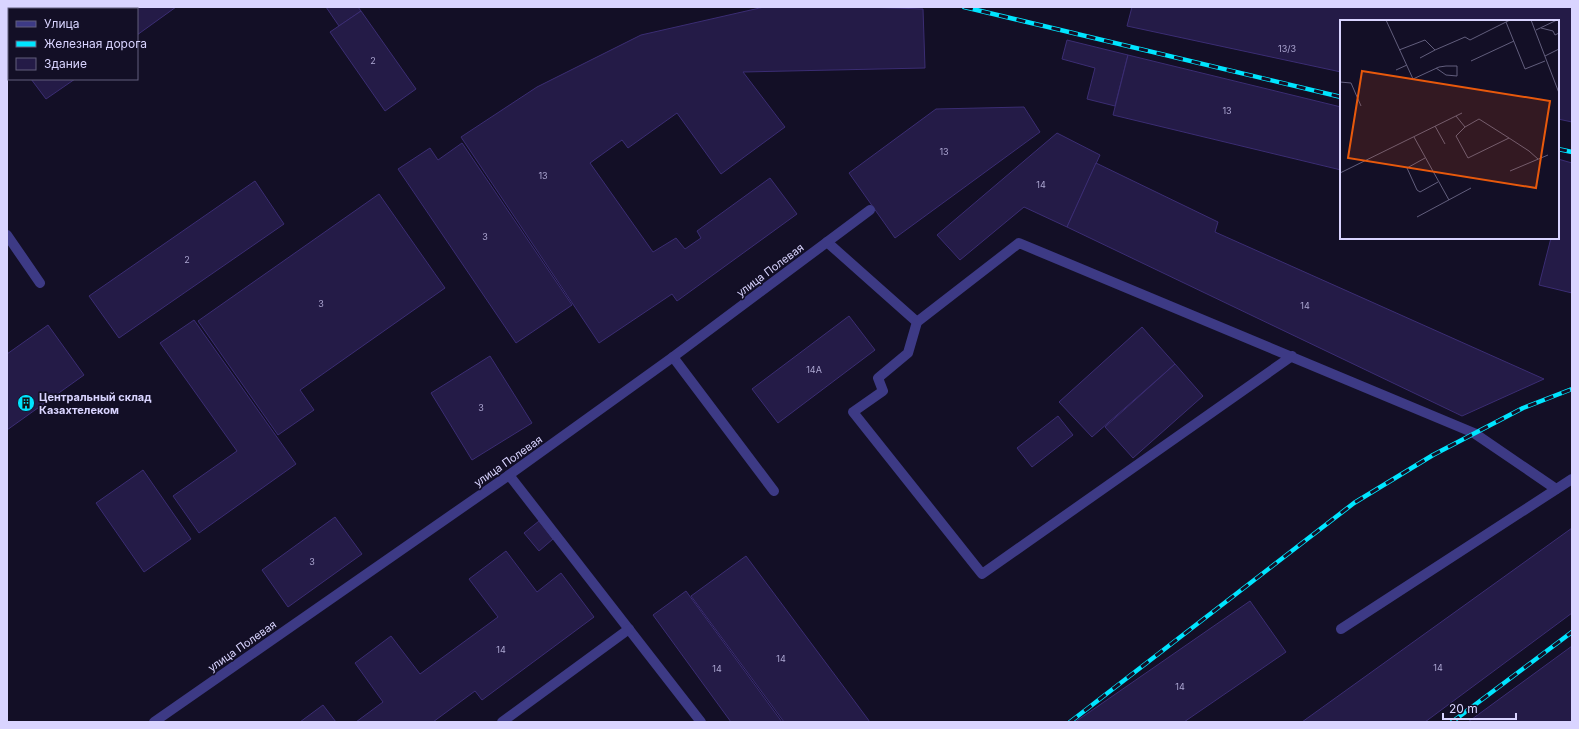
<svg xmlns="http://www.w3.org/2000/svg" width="1579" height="729" font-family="Inter,sans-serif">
  <rect width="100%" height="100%" fill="#130f26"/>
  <g fill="#241b47" stroke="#3b2d73">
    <polygon points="92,7 176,7 137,35 137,9 90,9"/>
    <polygon points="326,7 358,7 361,11 339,26"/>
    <polygon points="764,7 865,7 923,9 925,68 743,72 785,127 721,174 677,113 628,148 622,140 590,163 653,252 676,238 685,249 701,238 697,231 770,178 797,214 677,301 672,294 599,343 461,137 537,87 641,35"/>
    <polygon points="1132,7 1572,7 1572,122 1558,119 1558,21 1341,21 1341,72 1127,26"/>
    <polygon points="361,11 416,89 385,111 330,32"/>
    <polygon points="1067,40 1128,55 1115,106 1087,99 1095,68 1062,59"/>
    <polygon points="1128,55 1341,107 1341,170 1113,115"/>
    <polygon points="31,79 75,79 46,99"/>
    <polygon points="1024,107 1040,132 895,238 849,173 936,109"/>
    <polygon points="1057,133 1100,155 1067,227 1024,207 960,260 937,235"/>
    <polygon points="462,143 572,305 516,343 398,169 430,148 438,160"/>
    <polygon points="1558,159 1572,163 1572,293 1539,285 1551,238 1558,238"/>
    <polygon points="1096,163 1218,222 1215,232 1544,379 1462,416 1067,227"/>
    <polygon points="255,181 284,224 119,338 89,296"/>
    <polygon points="379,194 445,288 300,390 314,410 278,435 198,321"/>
    <polygon points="849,316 875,350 778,423 752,389"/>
    <polygon points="194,320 296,464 199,533 173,496 237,451 160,343"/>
    <polygon points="48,325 84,375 7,430 7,354"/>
    <polygon points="1142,327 1175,364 1092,437 1059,402"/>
    <polygon points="490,356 532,423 472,460 431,393"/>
    <polygon points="1175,364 1203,396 1133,458 1105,427"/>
    <polygon points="1058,416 1073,435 1032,467 1017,448"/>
    <polygon points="143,470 191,539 144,572 96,503"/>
    <polygon points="335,517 362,554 288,607 262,570"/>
    <polygon points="539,521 553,539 539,551 524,533"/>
    <polygon points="1572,528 1572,613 1425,722 1302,722"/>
    <polygon points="506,551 537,592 561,573 594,617 482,700 475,691 433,722 356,722 383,702 355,663 391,636 420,674 498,617 469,579"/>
    <polygon points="746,556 870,722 784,722 691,596"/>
    <polygon points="686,591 782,722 731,722 653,615"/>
    <polygon points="1250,601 1286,652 1184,722 1075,722"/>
    <polygon points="1572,646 1572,722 1468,722"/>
    <polygon points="323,705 336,722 300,722"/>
  </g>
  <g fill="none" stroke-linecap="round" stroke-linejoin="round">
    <g stroke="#3d3a85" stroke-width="10">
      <polyline points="7,235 40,283"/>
      <polyline points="827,242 917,322"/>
      <polyline points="1292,356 982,574 853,412 883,391 878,378 908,353 917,322 1019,243 1474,433 1556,489"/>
      <polyline points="673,357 774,491"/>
      <polyline points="509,475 701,722"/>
      <polyline points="1341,629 1572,479"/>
      <polyline points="502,722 629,629"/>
    </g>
    <polyline stroke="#3d3a85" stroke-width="10" points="154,722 509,475 673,357 870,210"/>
    <g stroke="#00e5ff" stroke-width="4.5">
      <g id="rail">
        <polyline points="964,7 1341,97"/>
        <polyline points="1558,149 1572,152"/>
        <polyline points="1070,722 1354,503 1433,455 1523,408 1572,389"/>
        <polyline points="1452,722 1572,632"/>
      </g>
    </g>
    <use href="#rail" stroke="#130f26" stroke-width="3" stroke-dasharray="9" stroke-linecap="butt"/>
  </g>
  <defs>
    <g id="building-disc" transform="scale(0.9)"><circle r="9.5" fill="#00e5ff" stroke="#130f26"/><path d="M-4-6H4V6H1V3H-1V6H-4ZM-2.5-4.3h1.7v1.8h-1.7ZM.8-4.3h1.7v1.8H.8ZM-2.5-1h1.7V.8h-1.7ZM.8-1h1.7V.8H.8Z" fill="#111"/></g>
  </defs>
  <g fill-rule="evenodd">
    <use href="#building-disc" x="26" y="403"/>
  </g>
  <g text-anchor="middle" stroke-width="3.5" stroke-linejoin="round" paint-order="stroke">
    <g font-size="9" fill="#aca6d1">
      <text x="1287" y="52">13/3</text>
      <text x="373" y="64">2</text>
      <text x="1227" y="114">13</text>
      <text x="944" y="155">13</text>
      <text x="543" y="179">13</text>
      <text x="1041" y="188">14</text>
      <text x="485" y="240">3</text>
      <text x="187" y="263">2</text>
      <text x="321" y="307">3</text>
      <text x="1305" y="309">14</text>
      <text x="814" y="373">14А</text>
      <text x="481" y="411">3</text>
      <text x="312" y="565">3</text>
      <text x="501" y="653">14</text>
      <text x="781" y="662">14</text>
      <text x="1438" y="671">14</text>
      <text x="717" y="672">14</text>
      <text x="1180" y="690">14</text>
    </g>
    <g font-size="11" fill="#d9d4ff" stroke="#130f26">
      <text transform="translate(770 270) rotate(-37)" y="4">улица Полевая</text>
      <text transform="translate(508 461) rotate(-35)" y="4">улица Полевая</text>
      <text transform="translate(242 646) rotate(-35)" y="4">улица Полевая</text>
    </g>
    <g font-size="11" font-weight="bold" fill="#d9d4ff" stroke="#130f26" text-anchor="start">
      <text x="39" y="401">Центральный склад<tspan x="39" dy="13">Казахтелеком</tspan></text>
    </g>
  </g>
  <g transform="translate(1340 20)">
    <rect width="219" height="219" fill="#130f26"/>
    <path fill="none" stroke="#625e7d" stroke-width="1" d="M46,0L73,59L99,47L106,46H117V56L106,55L96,48M191,0L219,73M166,2L185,49L205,41M201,8L213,11L215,15L219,13M196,10L217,0M59,30L85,20L95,30L125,17L130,20L170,0M205,36L219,29M80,38L95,30M131,41L174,21M56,50L67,45M0,62L11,63L21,86M116,96L125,107M95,106L105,124M74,117L109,180M169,118L128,138L116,116L125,107L139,99L169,118L189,131L198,139M85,138L67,148L77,170L80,172L98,162M170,151L208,135M0,153L122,93M77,197L131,168"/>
    <path fill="#e8590c" fill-opacity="0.15" stroke="#e8590c" stroke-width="2" d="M22,51L210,81L196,168L8,138Z"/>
    <rect width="219" height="219" fill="none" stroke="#d9d4ff" stroke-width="2"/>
  </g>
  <rect width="1579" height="729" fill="none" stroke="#d9d4ff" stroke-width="16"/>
  <rect x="8" y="8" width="130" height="72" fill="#130f26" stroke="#625e7d"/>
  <rect x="16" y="21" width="20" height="6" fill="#3d3a85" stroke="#625e7d"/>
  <text x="44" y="28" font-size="12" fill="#d9d4ff">Улица</text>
  <rect x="16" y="41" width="20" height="6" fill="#00e5ff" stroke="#625e7d"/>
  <text x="44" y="48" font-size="12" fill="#d9d4ff">Железная дорога</text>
  <rect x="16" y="58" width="20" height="12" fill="#241b47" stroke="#625e7d"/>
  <text x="44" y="68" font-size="12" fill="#d9d4ff">Здание</text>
  <path d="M1443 713v6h73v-6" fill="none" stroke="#d9d4ff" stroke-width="2"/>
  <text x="1449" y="713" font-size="12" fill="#d9d4ff" stroke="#130f26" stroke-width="3" paint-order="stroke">20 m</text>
</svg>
